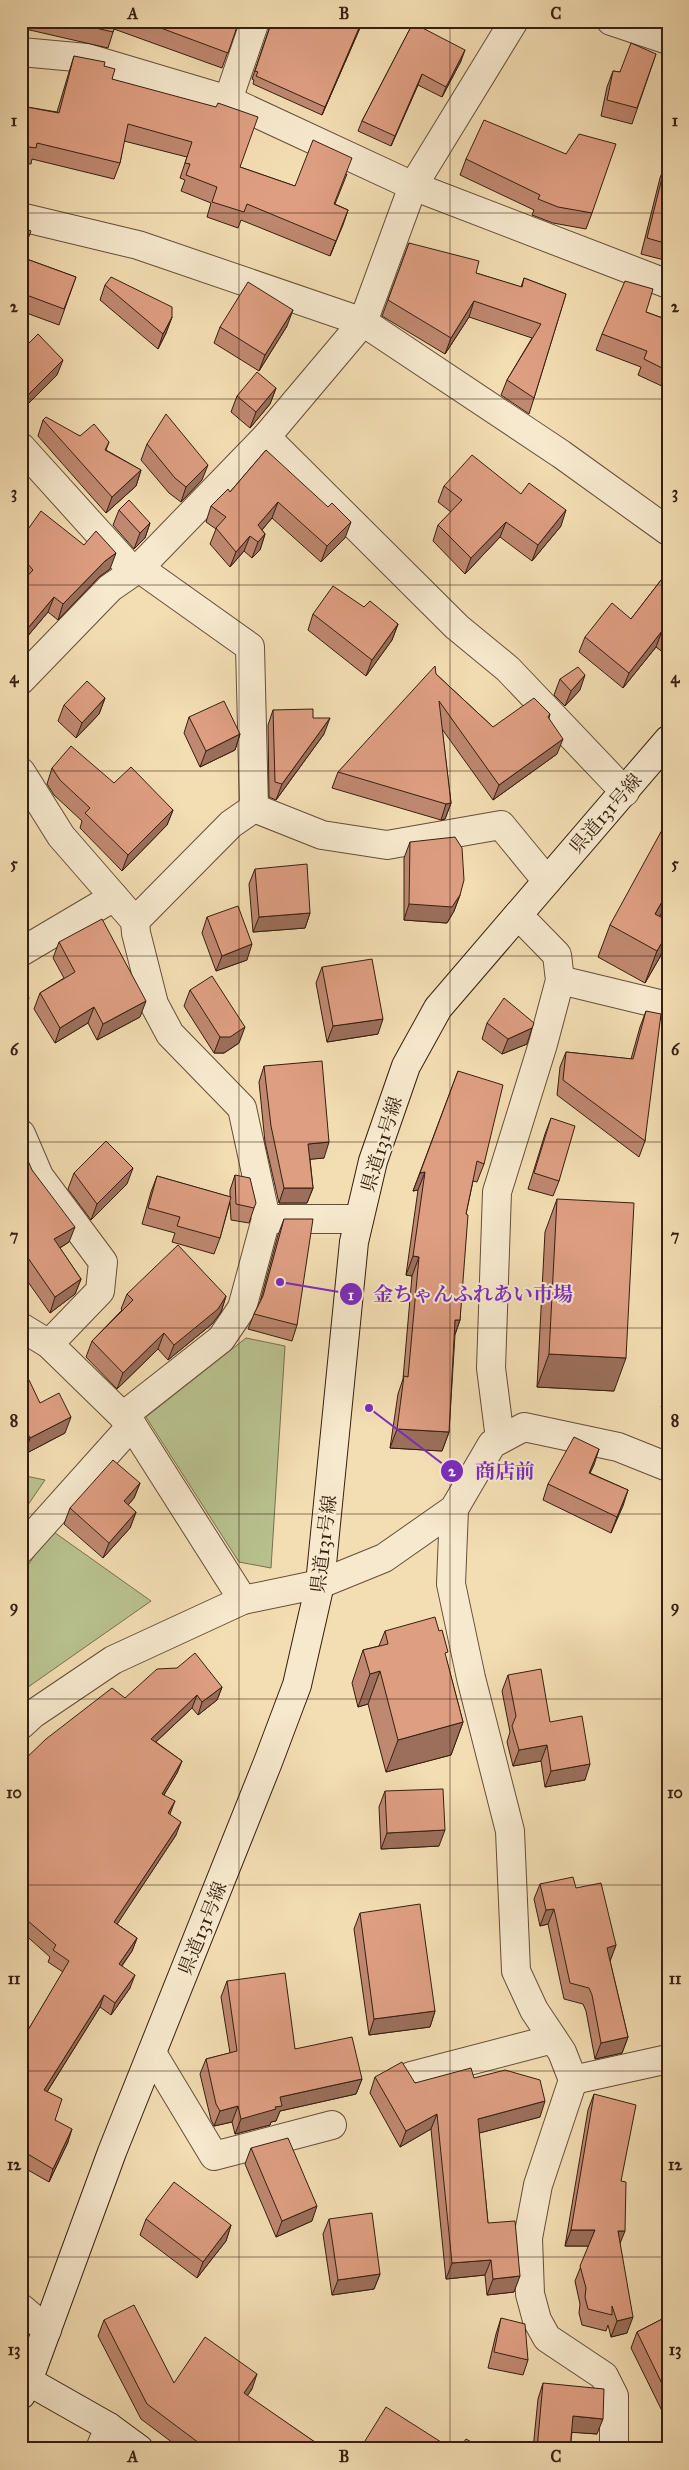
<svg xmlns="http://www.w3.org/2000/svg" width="689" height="2470" font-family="'IM FELL Great Primer','Noto Serif JP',serif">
  <rect width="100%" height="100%" fill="#f3ddb3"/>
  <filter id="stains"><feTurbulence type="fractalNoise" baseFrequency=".004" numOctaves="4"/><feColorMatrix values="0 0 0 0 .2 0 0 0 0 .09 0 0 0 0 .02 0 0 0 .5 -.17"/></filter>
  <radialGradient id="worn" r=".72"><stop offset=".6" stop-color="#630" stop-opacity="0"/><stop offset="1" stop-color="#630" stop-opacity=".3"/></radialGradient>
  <g fill="#b8c28f" stroke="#77704f">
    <polygon points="246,1338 285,1346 271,1568 239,1562 146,1417"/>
    <polygon points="21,1475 45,1480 21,1515"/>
    <polygon points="51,1530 151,1601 21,1692 21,1576"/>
  </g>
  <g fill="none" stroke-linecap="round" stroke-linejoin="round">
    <g stroke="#654e38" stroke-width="30">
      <g id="minor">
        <polyline points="611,21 668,40"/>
        <polyline points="21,52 87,58 228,100 413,186 668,284"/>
        <polyline points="228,100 255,21"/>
        <polyline points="21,217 138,245 363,322 561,454 668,531"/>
        <polyline points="266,437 457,627 508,669 625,792"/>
        <polyline points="21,447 133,571"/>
        <polyline points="139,568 250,647 254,808 322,835 387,845 501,825 547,881"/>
        <polyline points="21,680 110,588 139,568 266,437 363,322 413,186 514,21"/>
        <polyline points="21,772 61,836 135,921 231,824 254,808"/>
        <polyline points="21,952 114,897"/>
        <polyline points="560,980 668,1006"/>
        <polyline points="21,1134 39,1176 103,1262 100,1291 49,1344"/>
        <polyline points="275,1219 359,1219"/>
        <polyline points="21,1327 49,1344 132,1425 243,1600"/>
        <polyline points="123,1416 221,1339 242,1308 266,1219 242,1108 170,1034 154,1004 136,933 135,921"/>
        <polyline points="500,1439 491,1368 497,1192 543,1044 560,980 557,955 518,915"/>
        <polyline points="454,1509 451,1584 471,1678 510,1831 516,1971 534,2010 562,2052 573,2080 538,2185 528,2238 530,2294 537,2320 547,2338 604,2376 614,2396 614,2449"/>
        <polyline points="21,1549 132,1425"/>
        <polyline points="21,1725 33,1714 113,1660 243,1600 320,1584 384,1558 454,1509 492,1444 524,1427 618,1447 668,1467"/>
        <polyline points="152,2053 214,2156 332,2125"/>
        <polyline points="411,2076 553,2039"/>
        <polyline points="573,2080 668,2059"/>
        <polyline points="21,2308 47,2330"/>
        <polyline points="100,2449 109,2427"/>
      </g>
    </g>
    <g stroke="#361f0f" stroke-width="30">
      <g id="secondary">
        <polyline points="28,2381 109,2427 139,2449"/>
        <polyline points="21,2395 28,2381 112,2152 268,1762 297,1685 320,1584 354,1242 373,1161 406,1066 438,1008 668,740"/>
      </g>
    </g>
    <use href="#minor" stroke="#f7e9ce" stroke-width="28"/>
    <use href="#secondary" stroke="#f7e9ce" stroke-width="28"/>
  </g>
  <g fill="#bf8870" stroke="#361f0f">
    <polygon points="22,21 239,21 222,68 114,29 108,48 21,28"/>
    <polygon points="269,21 363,21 322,115 253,84 254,80 252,79 270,26"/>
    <polygon points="413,23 461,61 442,97 418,85 391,146 358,131 362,121"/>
    <polygon points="656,54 632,124 601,116 607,87 613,71 620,72"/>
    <polygon points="74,56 104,66 112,79 240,167 295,186 347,174 335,204 348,210 330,256 241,220 238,228 207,217 211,203 181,191 185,180 180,178 187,157 124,141 120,163 114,179 32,159 31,164 21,163 21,106 57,112 69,72"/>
    <polygon points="566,154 592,213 586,229 553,223 532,215 534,210 460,175 466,159"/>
    <polygon points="666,162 668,162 668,261 641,254 660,178"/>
    <polygon points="21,227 21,257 76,277 59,325 21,311"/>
    <polygon points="409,243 476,273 521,287 524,278 566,294 534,398 529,414 501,395 507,380 532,338 469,317 445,354 382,316"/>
    <polygon points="105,285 172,317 166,333 158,349 100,300"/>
    <polygon points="646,312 668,320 668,382 664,387 638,375 641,367 596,350 602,334"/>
    <polygon points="287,326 259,371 214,343 220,327"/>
    <polygon points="21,351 57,375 21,411"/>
    <polygon points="276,388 270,404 250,428 231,412 237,396"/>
    <polygon points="43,420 80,436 109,442 106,450 141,470 136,486 106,513 38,436"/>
    <polygon points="147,444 202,480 181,502 169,493 141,460"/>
    <polygon points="266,450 345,538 321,562 272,518 262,530 265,534 260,550 252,558 244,551 230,567 210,544 216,529 206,522 211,506 230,492"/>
    <polygon points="444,486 561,526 532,561 500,537 465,574 433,541 438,525 451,512 438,502"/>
    <polygon points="119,510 150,523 145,538 134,549 113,525"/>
    <polygon points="21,539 110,569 99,577 58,620 48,612 21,644 21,583 23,581 21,579"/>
    <polygon points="668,571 668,656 656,647 623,688 579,652 585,637 631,619"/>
    <polygon points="364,607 398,624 392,640 366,676 308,630 313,614"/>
    <polygon points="436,674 493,727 550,714 549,718 557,754 493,800 442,729 451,803 445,819 441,820 332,788 338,772"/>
    <polygon points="560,679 580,690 565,706 554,695"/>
    <polygon points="105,698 99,714 76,738 58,721 64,705"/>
    <polygon points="273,710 313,718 324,734 276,800 269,797 268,725"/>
    <polygon points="189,717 240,734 235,750 200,767 184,733"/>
    <polygon points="52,768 114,783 173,810 167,825 122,871 80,828 82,821 54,795 47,784"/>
    <polygon points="668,833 668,901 659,917 660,957 645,983 598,957 610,925"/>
    <polygon points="410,842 460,895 454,911 447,923 404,920 404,858"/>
    <polygon points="255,869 310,913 305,928 253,932 249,884"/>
    <polygon points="207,917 247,960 216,971 202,933"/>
    <polygon points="59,942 140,1017 97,1040 88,1023 55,1043 34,1009 40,993 64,978 53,958"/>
    <polygon points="322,967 378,1034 327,1042 316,983"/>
    <polygon points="190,990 239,1043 224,1053 214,1053 184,1006"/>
    <polygon points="646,1011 645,1141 639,1157 557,1095 560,1067 566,1052 631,1059 640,1027"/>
    <polygon points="487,1023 527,1044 502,1054 482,1039"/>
    <polygon points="264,1066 324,1158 310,1159 313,1188 307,1203 279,1203 265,1142 259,1082"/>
    <polygon points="458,1071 484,1164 477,1182 473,1181 466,1214 460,1320 455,1335 449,1432 442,1451 390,1448 398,1394 403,1379 412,1276 406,1275 418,1190 413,1191"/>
    <polygon points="551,1118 559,1181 553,1196 528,1189 545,1134"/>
    <polygon points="21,1159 32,1170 69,1242 60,1248 81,1279 75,1294 50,1313 21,1272"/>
    <polygon points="74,1173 127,1184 91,1220 68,1189"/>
    <polygon points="235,1175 254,1208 249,1223 231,1220 230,1202 220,1238 214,1254 172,1242 175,1233 142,1224 151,1192 157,1176 230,1197 230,1190"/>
    <polygon points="557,1199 614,1391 537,1387 545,1232"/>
    <polygon points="284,1219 297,1325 292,1341 248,1329 254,1314 260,1302 278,1235"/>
    <polygon points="127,1294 226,1296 221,1312 212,1324 168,1360 158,1349 117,1389 86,1357 92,1341 122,1310 121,1309"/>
    <polygon points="21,1384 40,1403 65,1433 25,1454 21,1447"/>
    <polygon points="668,1390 668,1412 661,1407"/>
    <polygon points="599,1449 590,1473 628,1490 611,1533 543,1500 548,1484"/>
    <polygon points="140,1483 134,1498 128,1505 136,1512 130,1528 103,1558 64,1524 70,1508"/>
    <polygon points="385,1631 446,1658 463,1722 451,1755 386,1772 368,1704 358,1707 352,1683 363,1650 379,1646"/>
    <polygon points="508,1675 550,1722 585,1780 545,1787 541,1761 513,1766 507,1742 510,1732 502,1691"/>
    <polygon points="222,1687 217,1700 198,1715 192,1708 156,1742 182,1761 177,1773 164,1795 176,1835 117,1924 137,1938 132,1951 122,1966 130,1988 111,2015 100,2007 47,2092 55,2120 68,2142 49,2182 21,2166 21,2042 63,1972 48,1962 50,1957 21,1931 21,1763 125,1698"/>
    <polygon points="385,1791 439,1846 381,1849 379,1807"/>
    <polygon points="540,1884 576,1888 616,1945 610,1961 628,2037 622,2053 595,2059 586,2011 583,2004 564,1999 548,1924 540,1926 534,1899"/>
    <polygon points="360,1913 435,2011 430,2027 369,2035 354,1929"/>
    <polygon points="227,1981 295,2049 362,2079 356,2094 280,2111 276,2121 271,2122 270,2125 235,2134 232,2122 214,2126 211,2120 200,2074 206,2059 230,2053 221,1997"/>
    <polygon points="375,2077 415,2083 474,2078 540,2117 479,2133 488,2223 514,2292 487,2295 485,2275 446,2279 431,2129 400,2147 370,2093"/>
    <polygon points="594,2094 621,2181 620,2243 627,2333 611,2337 608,2325 606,2331 582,2325 579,2313 580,2304 575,2281 589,2246 565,2246 588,2110"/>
    <polygon points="251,2148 312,2221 276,2237 245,2164"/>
    <polygon points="146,2219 231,2225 226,2241 197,2278 140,2235"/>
    <polygon points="329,2219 380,2274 374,2289 332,2295 323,2234"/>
    <polygon points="668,2316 668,2423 631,2348 637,2332"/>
    <polygon points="501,2318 528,2360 523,2375 488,2368 496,2334"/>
    <polygon points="104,2320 174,2383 252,2389 247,2396 325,2449 181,2449 141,2419 98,2336"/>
    <polygon points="543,2383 597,2434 572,2432 570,2449 533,2449 538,2399"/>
  </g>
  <g fill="#9b6f5b" stroke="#361f0f">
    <polygon points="362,21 363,21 322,115 325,107"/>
    <polygon points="465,50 461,61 442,97 446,87"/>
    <polygon points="422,74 418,85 391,146 395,136"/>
    <polygon points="348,210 343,225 330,256 336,241"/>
    <polygon points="474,301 469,317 445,354 451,338"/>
    <polygon points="293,310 287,326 259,371 265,355"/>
    <polygon points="172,317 166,333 158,349 163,334"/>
    <polygon points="63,360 57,375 21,411 21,409 26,397"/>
    <polygon points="276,388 270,404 250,428 256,412"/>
    <polygon points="208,465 202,480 181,502 186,487"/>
    <polygon points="141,470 136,486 106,513 112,497"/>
    <polygon points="278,502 272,518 254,539 258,525"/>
    <polygon points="566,510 561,526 532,561 538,545"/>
    <polygon points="351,522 345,538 321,562 327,546"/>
    <polygon points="506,522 500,537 465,574 471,558"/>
    <polygon points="150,523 145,538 134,549 140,533"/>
    <polygon points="265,534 260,550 252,558 258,542"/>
    <polygon points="250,536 244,551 230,567 236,552"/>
    <polygon points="116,553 110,569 99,577 58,620 63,604 105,561"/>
    <polygon points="54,597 48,612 21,644 21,638 23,634"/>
    <polygon points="398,624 392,640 366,676 372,660"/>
    <polygon points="662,631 656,647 623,688 629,673"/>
    <polygon points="585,675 580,690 565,706 571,691"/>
    <polygon points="105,698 99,714 76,738 82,723"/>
    <polygon points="330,718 324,734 276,800 282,784"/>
    <polygon points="240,734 235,750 200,767 206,751"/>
    <polygon points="563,739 557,754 493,800 499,785"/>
    <polygon points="451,803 445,819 441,820 446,804"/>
    <polygon points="173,810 167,825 122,871 128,855"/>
    <polygon points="668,891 668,901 645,944 655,914"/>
    <polygon points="460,895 454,911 447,923 404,920 409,904"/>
    <polygon points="310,913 305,928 253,932 259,917"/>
    <polygon points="668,932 668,936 660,957 645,983 657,951"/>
    <polygon points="252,944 247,960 216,971 222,956"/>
    <polygon points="29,998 24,1014 21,1015 21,1003"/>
    <polygon points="146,1001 140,1017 97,1040 103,1024"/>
    <polygon points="94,1007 88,1023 55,1043 60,1028"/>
    <polygon points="383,1019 378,1034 327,1042 333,1026"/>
    <polygon points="245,1027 239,1043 224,1053 214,1053 220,1037"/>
    <polygon points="532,1028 527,1044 502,1054 508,1039"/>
    <polygon points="329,1142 324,1158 303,1160 308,1144"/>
    <polygon points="133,1168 127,1184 91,1220 97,1204"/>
    <polygon points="425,1172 418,1190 413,1191 420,1173"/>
    <polygon points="284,1188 313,1188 307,1203 279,1203"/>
    <polygon points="75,1227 69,1242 48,1255 54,1239"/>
    <polygon points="26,1255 21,1267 21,1257"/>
    <polygon points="413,1256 419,1257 412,1276 406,1275"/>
    <polygon points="81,1279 75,1294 50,1313 55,1297"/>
    <polygon points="226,1296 221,1312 212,1324 168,1360 174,1345"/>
    <polygon points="455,1320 460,1320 453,1339"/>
    <polygon points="164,1333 158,1349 117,1389 123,1373"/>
    <polygon points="549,1354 626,1358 614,1391 537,1387"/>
    <polygon points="71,1417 65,1433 25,1454 30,1438"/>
    <polygon points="397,1429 449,1432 442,1451 390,1448"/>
    <polygon points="599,1449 594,1465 583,1488 589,1473"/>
    <polygon points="140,1483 134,1498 118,1517 124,1501"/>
    <polygon points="628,1490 623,1506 611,1533 617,1517"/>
    <polygon points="136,1512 130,1528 103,1558 109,1543"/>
    <polygon points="380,1671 368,1704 358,1707 370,1674"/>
    <polygon points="222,1687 217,1700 198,1715 202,1702"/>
    <polygon points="197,1695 192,1708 146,1751 151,1739"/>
    <polygon points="463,1722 451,1755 386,1772 398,1740"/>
    <polygon points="547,1745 541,1761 513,1766 519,1750"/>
    <polygon points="182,1761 177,1773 157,1806 162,1794"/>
    <polygon points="590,1764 585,1780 545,1787 551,1771"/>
    <polygon points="175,1801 170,1814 163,1825 168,1813"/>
    <polygon points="181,1822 176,1835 110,1935 114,1922"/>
    <polygon points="445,1830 439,1846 381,1849 387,1833"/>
    <polygon points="554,1909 548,1924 540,1926 546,1910"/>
    <polygon points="137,1938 132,1951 114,1976 119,1964"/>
    <polygon points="616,1945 610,1961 601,1964 607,1948"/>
    <polygon points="135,1975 130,1988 111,2015 115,2003"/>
    <polygon points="104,1995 100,2007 40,2103 44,2090"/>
    <polygon points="435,2011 430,2027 369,2035 374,2019"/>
    <polygon points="628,2037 622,2053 595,2059 601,2043"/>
    <polygon points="362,2079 356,2094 280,2111 276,2121 271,2122 270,2125 235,2134 241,2119 280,2097"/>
    <polygon points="545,2101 540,2117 472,2135 478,2119"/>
    <polygon points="238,2106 232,2122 214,2126 220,2111"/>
    <polygon points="437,2114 431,2129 400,2147 406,2131"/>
    <polygon points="72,2129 68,2142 49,2182 53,2169"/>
    <polygon points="317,2206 312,2221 276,2237 282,2221"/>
    <polygon points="231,2225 226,2241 197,2278 203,2262"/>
    <polygon points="571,2230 595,2230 589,2246 565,2246"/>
    <polygon points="618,2231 625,2231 619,2246"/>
    <polygon points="491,2260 485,2275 446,2279 452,2263"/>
    <polygon points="380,2274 374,2289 332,2295 338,2280"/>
    <polygon points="520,2276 514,2292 487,2295 493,2279"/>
    <polygon points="633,2317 627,2333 611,2337 617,2321"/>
    <polygon points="257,2374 252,2389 238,2409 244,2393"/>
    <polygon points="573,2416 603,2419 597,2434 567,2432"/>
  </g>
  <g fill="#de9e82" stroke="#361f0f">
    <polygon points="65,21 117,21 113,32"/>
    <polygon points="142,21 239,21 228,53"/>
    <polygon points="272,21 362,21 325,107 256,76 258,72 255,71"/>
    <polygon points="413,23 465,50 446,87 422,74 395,136 362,121"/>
    <polygon points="631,43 656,54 637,108 607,100 613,71 620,72"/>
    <polygon points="74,56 105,62 104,66 115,69 112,79 216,107 218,103 258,117 240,167 295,186 313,140 352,158 334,204 348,210 336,241 247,204 244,212 212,202 217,187 186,175 190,164 185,163 192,142 128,124 120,163 37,143 36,148 21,146 21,106 59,113"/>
    <polygon points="484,120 566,154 579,134 616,144 592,213 558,207 538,199 540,195 466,159"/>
    <polygon points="666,162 668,162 668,244 647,238"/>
    <polygon points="21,227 31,231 21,257"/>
    <polygon points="409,243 479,261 476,273 522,287 524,278 566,294 534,398 507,380 541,324 474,301 451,338 388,300"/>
    <polygon points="21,257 76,277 64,309 21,293"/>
    <polygon points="111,277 172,307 172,317 163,334 105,285"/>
    <polygon points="625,281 653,289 646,312 668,320 668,371 644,359 647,351 602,334"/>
    <polygon points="248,282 293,310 265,355 220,327"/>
    <polygon points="38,334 63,360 26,397 21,392 21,351"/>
    <polygon points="257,372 276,388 256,412 237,396"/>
    <polygon points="166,414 208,465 186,487 175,478 147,444"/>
    <polygon points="46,417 80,436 94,424 109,442 105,450 141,470 112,497 43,420"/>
    <polygon points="266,450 328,507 332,503 351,522 327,546 278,502 258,525 265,534 258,542 250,536 236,552 216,528 226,517 211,506 228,489 230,492"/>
    <polygon points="472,455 521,494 529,483 566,510 538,545 506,522 471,558 438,525 462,500 444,486"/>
    <polygon points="129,500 150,523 140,533 119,510"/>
    <polygon points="41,511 84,545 96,531 116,553 105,561 63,604 54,597 23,634 21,632 21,583 33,570 21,556 21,539"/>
    <polygon points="668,571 668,636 662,631 629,673 585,637 612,603 631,619"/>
    <polygon points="333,586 364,607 370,601 398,624 372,660 313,614"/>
    <polygon points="435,666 436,674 493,727 534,698 550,714 548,717 563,739 499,785 439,701 451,803 446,804 338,772"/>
    <polygon points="578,667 585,675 571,691 560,679"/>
    <polygon points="87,681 105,698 82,723 64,705"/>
    <polygon points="224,701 240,734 206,751 189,717"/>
    <polygon points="313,709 313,718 330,718 282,784 275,782 273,710"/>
    <polygon points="71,746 114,783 131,767 173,810 128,855 85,813 90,808 60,780 52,768"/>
    <polygon points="662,830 668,833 668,891 655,914 668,921 668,932 657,951 610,925"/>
    <polygon points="455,837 462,848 464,880 460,895 452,907 409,904 410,842"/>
    <polygon points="307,864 310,913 259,917 255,869"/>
    <polygon points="238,906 252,944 222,956 207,917"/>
    <polygon points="102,919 146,1001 103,1024 94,1007 60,1028 40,993 75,972 59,942"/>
    <polygon points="372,959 383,1019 333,1026 322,967"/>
    <polygon points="212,976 245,1027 230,1037 220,1037 190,990"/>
    <polygon points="21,986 29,998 21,1003"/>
    <polygon points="504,998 534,1023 532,1028 508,1039 487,1023"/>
    <polygon points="646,1011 661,1014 645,1141 563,1080 566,1052 633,1059"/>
    <polygon points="322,1061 329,1142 308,1144 313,1188 284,1188 271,1126 264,1066"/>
    <polygon points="458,1071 503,1085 484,1164 477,1161 466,1214 468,1215 460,1320 455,1320 449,1432 397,1429 404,1376 408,1377 419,1257 413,1256 425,1172 420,1173"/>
    <polygon points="551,1118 575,1126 559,1181 534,1173"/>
    <polygon points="106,1141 133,1168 97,1204 74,1173"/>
    <polygon points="26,1156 32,1170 75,1227 54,1239 81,1279 55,1297 26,1255 21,1257 21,1159"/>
    <polygon points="235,1175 250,1178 256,1203 254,1208 236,1204"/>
    <polygon points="157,1176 231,1197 220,1238 177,1226 180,1217 148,1208"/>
    <polygon points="557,1199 634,1203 626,1358 549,1354"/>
    <polygon points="284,1219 313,1219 297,1325 254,1314 263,1296"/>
    <polygon points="178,1245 226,1296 218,1309 174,1345 164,1333 123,1373 92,1341 133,1300 127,1294"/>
    <polygon points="29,1380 40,1403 59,1393 71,1417 30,1438 21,1420 21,1384"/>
    <polygon points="574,1437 599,1449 589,1473 628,1490 617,1517 548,1484"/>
    <polygon points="113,1460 140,1483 124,1501 136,1512 109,1543 70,1508"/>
    <polygon points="435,1617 439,1631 442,1630 448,1652 445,1653 463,1722 398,1740 380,1671 370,1674 363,1650 388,1644 385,1631"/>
    <polygon points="195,1653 222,1687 202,1702 197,1695 151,1739 182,1761 162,1794 175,1801 168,1813 181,1822 114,1922 137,1938 119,1964 135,1975 115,2003 104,1995 44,2090 62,2099 55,2120 72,2129 53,2169 21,2150 21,2065 25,2059 21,2057 21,2042 69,1961 53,1950 56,1945 21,1915 21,1763 46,1739 112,1688 125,1698 157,1669 177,1668"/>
    <polygon points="541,1669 550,1722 582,1716 590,1764 551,1771 547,1745 519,1750 512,1726 516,1716 508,1675"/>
    <polygon points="443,1789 445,1830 387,1833 385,1791"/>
    <polygon points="573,1877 576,1888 601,1883 616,1945 607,1948 628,2037 601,2043 592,1995 589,1988 570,1983 554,1909 546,1910 540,1884"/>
    <polygon points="420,1904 435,2011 374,2019 360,1913"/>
    <polygon points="285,1973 295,2049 352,2037 362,2079 280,2097 282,2106 275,2107 276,2109 241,2119 238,2106 220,2111 216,2104 206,2059 237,2051 227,1981"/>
    <polygon points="402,2062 415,2083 471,2068 474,2078 505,2070 540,2080 545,2101 478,2119 488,2223 515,2221 520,2276 493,2279 491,2260 452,2263 437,2114 406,2131 375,2077"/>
    <polygon points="594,2094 636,2105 621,2181 626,2182 625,2231 618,2231 633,2317 617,2321 612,2306 612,2315 588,2309 585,2297 586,2288 580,2266 595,2230 571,2230"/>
    <polygon points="288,2138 317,2206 282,2221 251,2148"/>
    <polygon points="174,2182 231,2225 203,2262 146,2219"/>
    <polygon points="21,2199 24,2201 21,2205"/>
    <polygon points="372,2213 380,2274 338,2280 329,2219"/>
    <polygon points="134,2305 174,2383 205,2337 257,2374 244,2393 325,2449 207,2449 147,2404 104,2320"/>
    <polygon points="668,2316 668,2396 637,2332"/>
    <polygon points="501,2318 525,2324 528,2360 494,2352"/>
    <polygon points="543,2383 604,2389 603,2419 573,2416 570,2449 537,2449"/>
    <polygon points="386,2407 452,2449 360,2449"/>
    <polygon points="466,2439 484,2449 459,2449"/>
    <polygon points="60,2444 67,2449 56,2449"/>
  </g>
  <path fill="none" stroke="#361f0f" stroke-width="1" stroke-opacity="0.55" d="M239,21V2449M450,21V2449M21,213H668M21,399H668M21,585H668M21,771H668M21,956H668M21,1142H668M21,1328H668M21,1514H668M21,1699H668M21,1885H668M21,2071H668M21,2257H668"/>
  <g text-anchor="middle" stroke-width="4" stroke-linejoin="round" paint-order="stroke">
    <g font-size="19" fill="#361f0f" stroke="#f7e9ce">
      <text transform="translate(605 813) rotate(-49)" y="7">県道131号線</text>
      <text transform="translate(381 1144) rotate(-73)" y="7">県道131号線</text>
      <text transform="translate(323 1544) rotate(-83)" y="7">県道131号線</text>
      <text transform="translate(202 1928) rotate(-68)" y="7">県道131号線</text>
    </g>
  </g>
  <path fill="none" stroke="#7b2cbf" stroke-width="2" d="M280 1282L351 1294M369 1408L452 1471"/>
  <g fill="#7b2cbf" stroke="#f7e9ce" stroke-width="2">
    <circle cx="280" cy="1282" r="5"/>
    <circle cx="369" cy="1408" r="5"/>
    <circle cx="351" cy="1294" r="12"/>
    <circle cx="452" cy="1471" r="12"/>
  </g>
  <g font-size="15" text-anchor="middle" font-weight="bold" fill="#fff">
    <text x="351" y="1300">1</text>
    <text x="452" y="1476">2</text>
  </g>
  <g font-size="20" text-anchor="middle" font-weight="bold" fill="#7b2cbf" stroke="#f7e9ce" stroke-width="4" stroke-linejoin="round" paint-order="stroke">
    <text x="473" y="1301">金ちゃんふれあい市場</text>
    <text x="505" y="1478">商店前</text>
  </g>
  <rect width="689" height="2470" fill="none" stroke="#f3ddb3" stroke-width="55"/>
  <rect x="28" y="28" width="634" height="2414" fill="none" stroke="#361f0f" stroke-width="2"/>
  <g font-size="16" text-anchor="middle" font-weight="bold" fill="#361f0f">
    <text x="133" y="19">A</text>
    <text x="344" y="19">B</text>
    <text x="556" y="19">C</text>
    <text x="14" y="126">1</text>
    <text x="675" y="126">1</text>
    <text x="14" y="312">2</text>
    <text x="675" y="312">2</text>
    <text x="14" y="498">3</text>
    <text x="675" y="498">3</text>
    <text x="14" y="683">4</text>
    <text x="675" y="683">4</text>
    <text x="14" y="869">5</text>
    <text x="675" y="869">5</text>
    <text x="14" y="1055">6</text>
    <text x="675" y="1055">6</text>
    <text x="14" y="1241">7</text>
    <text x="675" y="1241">7</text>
    <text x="14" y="1426">8</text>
    <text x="675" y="1426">8</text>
    <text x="14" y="1612">9</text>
    <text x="675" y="1612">9</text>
    <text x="14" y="1798">10</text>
    <text x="675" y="1798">10</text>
    <text x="14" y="1984">11</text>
    <text x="675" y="1984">11</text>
    <text x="14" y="2170">12</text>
    <text x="675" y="2170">12</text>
    <text x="14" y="2355">13</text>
    <text x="675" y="2355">13</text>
    <text x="133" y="2462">A</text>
    <text x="344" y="2462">B</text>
    <text x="556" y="2462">C</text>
  </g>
  <rect width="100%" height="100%" filter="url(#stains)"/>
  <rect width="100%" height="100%" fill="url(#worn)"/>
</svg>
